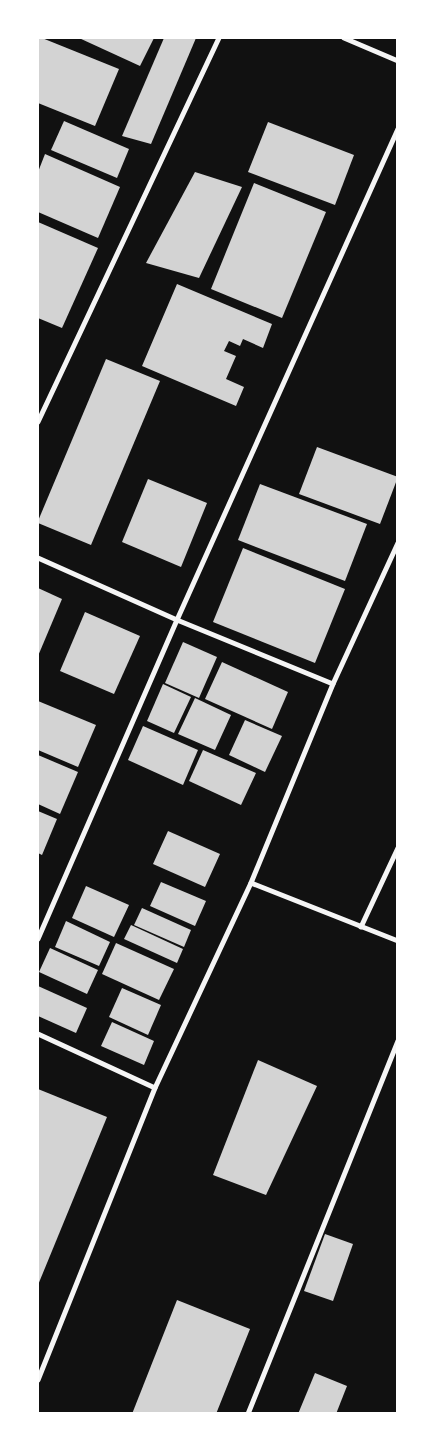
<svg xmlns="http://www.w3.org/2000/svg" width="435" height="1451" font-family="Quicksand,sans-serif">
  <rect width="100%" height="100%" fill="#111"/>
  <g fill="#d3d3d3">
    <polygon points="38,38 42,38 119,69 95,126 38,103"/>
    <polygon points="79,38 154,38 140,66"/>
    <polygon points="164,38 196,38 151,144 122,136"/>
    <polygon points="64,121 129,149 117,178 51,150"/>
    <polygon points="268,122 354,155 335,205 248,172"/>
    <polygon points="45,154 120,187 98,238 38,212 38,172"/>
    <polygon points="195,172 242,187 199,278 146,263"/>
    <polygon points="254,183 326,212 282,318 211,289"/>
    <polygon points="38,222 98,248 62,328 38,318"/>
    <polygon points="177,284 272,324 263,348 243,339 240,346 229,341 224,351 236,356 226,379 244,387 236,406 142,366"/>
    <polygon points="106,359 160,381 91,545 38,523 38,521"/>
    <polygon points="317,447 398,477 380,524 299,494"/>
    <polygon points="148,479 207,503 181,567 122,542"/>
    <polygon points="260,484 367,524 345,581 238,540"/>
    <polygon points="243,548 345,589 315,663 213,622"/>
    <polygon points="38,588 62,599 38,656"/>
    <polygon points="85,612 140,636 114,694 60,671"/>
    <polygon points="183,642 217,657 199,698 165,683"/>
    <polygon points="222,662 288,692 272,729 205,699"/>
    <polygon points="163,684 191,697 174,733 147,721"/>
    <polygon points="195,698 231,715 215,750 178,734"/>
    <polygon points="38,701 96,725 78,767 38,750"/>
    <polygon points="245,720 282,736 265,772 229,755"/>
    <polygon points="143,726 198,750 183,785 128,760"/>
    <polygon points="203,750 256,773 241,805 189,781"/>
    <polygon points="38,755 78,772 60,814 38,804"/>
    <polygon points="38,811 57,819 42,855 38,853"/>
    <polygon points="168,831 220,854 205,887 153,864"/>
    <polygon points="161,882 206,901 195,926 150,906"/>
    <polygon points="86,886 129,905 114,937 72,918"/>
    <polygon points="142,908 191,930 184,947 134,925"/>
    <polygon points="66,921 110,942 99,966 55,947"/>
    <polygon points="131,925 183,949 177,963 124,939"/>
    <polygon points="116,943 174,969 159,1000 102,974"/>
    <polygon points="50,948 98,970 87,994 39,972"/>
    <polygon points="38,986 87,1008 76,1033 38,1016"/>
    <polygon points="122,988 161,1005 148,1035 109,1017"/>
    <polygon points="112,1022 154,1041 144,1065 101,1046"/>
    <polygon points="258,1060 317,1086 266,1195 213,1175"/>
    <polygon points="38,1089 107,1117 38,1285"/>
    <polygon points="325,1234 353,1244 333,1301 304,1291"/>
    <polygon points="177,1300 250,1329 216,1414 132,1414"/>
    <polygon points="315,1373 347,1386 336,1414 298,1414"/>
  </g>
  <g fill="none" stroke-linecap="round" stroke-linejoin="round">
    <g stroke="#f5f5f5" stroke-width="5">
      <polyline points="344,38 398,61"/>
      <polyline points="38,422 219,38"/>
      <polyline points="38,558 177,620 333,684"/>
      <polyline points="251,883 398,941"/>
      <polyline points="361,927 398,848"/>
      <polyline points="38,939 177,620 398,129"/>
      <polyline points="38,1034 155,1088"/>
      <polyline points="38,1380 155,1088 251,883 333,684 398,543"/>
      <polyline points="248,1414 398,1041"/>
    </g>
  </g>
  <rect width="435" height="1451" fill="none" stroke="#ffffff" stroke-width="78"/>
</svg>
